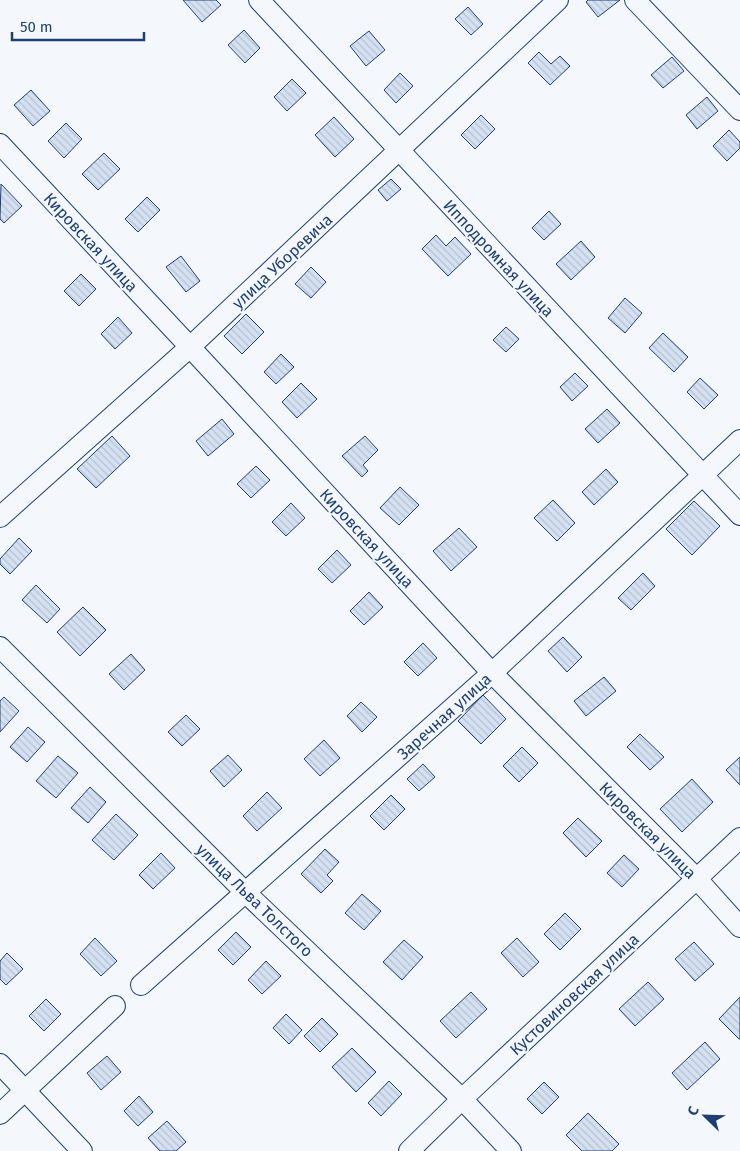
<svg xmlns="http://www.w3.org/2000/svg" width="740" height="1151" font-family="'Fira Sans',sans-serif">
  <defs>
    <pattern id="building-back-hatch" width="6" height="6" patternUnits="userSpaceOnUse" patternTransform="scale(1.25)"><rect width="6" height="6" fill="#d5e0f0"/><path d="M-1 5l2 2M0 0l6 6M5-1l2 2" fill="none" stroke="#b6c1d1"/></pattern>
  </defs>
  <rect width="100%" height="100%" fill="#f4f7fb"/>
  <g fill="url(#building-back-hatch)" stroke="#1d3f73">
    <polygon points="183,0 216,0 221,5 202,22"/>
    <polygon points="588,0 620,0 598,17 586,2"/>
    <polygon points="468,7 483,24 471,35 455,19"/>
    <polygon points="244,30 260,48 245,63 228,45"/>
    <polygon points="369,31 385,50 366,66 350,46"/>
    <polygon points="539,52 551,64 560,56 570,66 550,85 528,63"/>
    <polygon points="672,57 684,71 663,88 651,75"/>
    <polygon points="400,73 413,86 396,103 384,90"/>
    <polygon points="292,79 306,93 287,111 274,97"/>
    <polygon points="31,90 50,111 33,126 14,105"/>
    <polygon points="707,97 718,111 697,129 686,115"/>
    <polygon points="481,115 495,129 475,149 461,135"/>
    <polygon points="334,117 354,139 335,157 315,135"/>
    <polygon points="66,123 82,139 64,158 48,141"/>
    <polygon points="729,130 740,142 740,148 727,161 713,146"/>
    <polygon points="104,153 120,169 98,190 82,174"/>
    <polygon points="391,179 401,189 387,201 378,190"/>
    <polygon points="1,184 22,206 4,223 0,219"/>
    <polygon points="147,197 160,210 138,232 125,219"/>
    <polygon points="549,211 561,224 544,240 532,228"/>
    <polygon points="436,235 446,246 455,237 471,254 448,276 422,249"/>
    <polygon points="581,241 595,257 571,280 556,264"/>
    <polygon points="181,256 200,281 186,292 166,267"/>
    <polygon points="311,267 326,282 311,298 295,284"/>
    <polygon points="81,274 96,289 79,306 64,291"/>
    <polygon points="625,298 642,313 625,333 608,318"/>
    <polygon points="246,314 264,332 242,354 224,336"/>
    <polygon points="118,317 132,333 115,349 101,334"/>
    <polygon points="506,327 519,339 506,352 493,340"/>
    <polygon points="663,333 688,357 674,372 649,348"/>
    <polygon points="281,354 294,367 276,384 264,372"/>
    <polygon points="575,373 588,386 572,401 560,387"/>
    <polygon points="700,378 718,395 704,409 687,392"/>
    <polygon points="301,383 317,399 297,418 282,402"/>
    <polygon points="607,409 620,423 598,443 585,429"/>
    <polygon points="222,419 234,434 208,456 196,441"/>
    <polygon points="112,436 130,456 96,488 77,469"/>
    <polygon points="365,436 378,450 363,465 368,471 362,477 342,456"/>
    <polygon points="256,466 270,480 251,498 237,484"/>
    <polygon points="606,469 618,482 594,505 582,492"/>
    <polygon points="400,487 419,505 399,525 380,508"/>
    <polygon points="553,500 575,523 557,541 534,518"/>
    <polygon points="694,501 720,526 692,555 666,529"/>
    <polygon points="291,503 305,518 286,536 272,522"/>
    <polygon points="459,528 477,547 451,571 433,551"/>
    <polygon points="19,538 32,551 10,574 0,564 0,559"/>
    <polygon points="337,550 351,565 332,583 318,569"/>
    <polygon points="643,573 655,586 631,610 618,598"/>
    <polygon points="36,585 60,609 47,623 22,600"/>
    <polygon points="369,592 383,607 364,625 350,611"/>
    <polygon points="83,607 106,630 80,656 57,632"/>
    <polygon points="563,637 582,657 567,672 548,651"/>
    <polygon points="423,643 437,658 418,676 404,662"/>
    <polygon points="131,654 145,670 124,690 109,674"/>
    <polygon points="604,677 616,691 586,716 574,701"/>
    <polygon points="483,695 506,719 481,744 458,721"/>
    <polygon points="4,697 19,711 0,732 0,701"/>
    <polygon points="361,702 377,717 362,732 347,716"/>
    <polygon points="186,715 200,729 182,746 168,732"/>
    <polygon points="28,727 45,742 27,762 10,747"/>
    <polygon points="640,734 664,757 650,770 627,747"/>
    <polygon points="324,740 340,758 320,776 304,759"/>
    <polygon points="522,747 538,763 519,782 503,766"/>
    <polygon points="228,755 242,770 224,787 210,771"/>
    <polygon points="58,756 78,773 56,798 36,781"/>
    <polygon points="740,757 740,785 726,770"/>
    <polygon points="423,764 435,777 419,791 407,779"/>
    <polygon points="692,779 713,802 682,832 660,809"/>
    <polygon points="90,787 106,802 88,823 71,808"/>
    <polygon points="267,792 282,808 257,831 243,816"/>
    <polygon points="391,795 405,809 384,830 370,816"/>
    <polygon points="116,814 138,835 114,860 92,840"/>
    <polygon points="578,818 602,841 586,857 563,833"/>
    <polygon points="325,849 339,862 327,875 333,881 321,893 301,874"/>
    <polygon points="161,853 175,868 153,889 139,875"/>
    <polygon points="624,855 639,869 622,887 607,873"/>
    <polygon points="362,894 381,911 364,930 345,913"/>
    <polygon points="565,913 581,929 560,950 544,934"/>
    <polygon points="236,932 251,947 233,965 218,950"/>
    <polygon points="95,938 117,961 101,976 80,954"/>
    <polygon points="517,938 539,962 523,977 501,953"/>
    <polygon points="404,940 423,957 402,980 383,962"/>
    <polygon points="694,942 714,964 695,981 675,959"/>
    <polygon points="7,953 23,969 6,985 0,979 0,961"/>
    <polygon points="266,961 281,976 262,994 248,980"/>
    <polygon points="648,982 664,999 635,1026 619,1009"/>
    <polygon points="471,992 487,1009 456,1038 440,1021"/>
    <polygon points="740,997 740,1039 739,1039 719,1019"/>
    <polygon points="46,999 61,1014 44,1031 29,1016"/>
    <polygon points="286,1014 302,1030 289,1044 273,1028"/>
    <polygon points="322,1018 338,1034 320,1052 304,1036"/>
    <polygon points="705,1042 720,1059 687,1090 672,1073"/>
    <polygon points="352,1048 376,1072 356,1092 332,1067"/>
    <polygon points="107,1056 121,1072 101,1090 87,1073"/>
    <polygon points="389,1081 402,1094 381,1116 368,1103"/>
    <polygon points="544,1082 559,1097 542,1114 527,1099"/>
    <polygon points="139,1096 153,1112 138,1126 124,1111"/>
    <polygon points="588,1113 619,1144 612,1151 582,1151 566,1135"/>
    <polygon points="167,1121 186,1142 176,1151 160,1151 148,1138"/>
  </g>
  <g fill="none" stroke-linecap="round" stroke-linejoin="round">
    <g stroke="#1d3f73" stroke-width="22">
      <g id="minor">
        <polyline points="259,0 740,515"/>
        <polyline points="635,0 740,110"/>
        <polyline points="0,144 190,347 492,673 697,879 740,927"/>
        <polyline points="0,517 190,347 558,0"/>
        <polyline points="0,647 245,892 462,1099 511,1151"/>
        <polyline points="141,985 492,673 740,440"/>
        <polyline points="0,1064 82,1151"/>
        <polyline points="0,1114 115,1006"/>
        <polyline points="409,1151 462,1099 740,838"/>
      </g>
    </g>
    <use href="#minor" stroke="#f4f7fb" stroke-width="20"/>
  </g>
  <g text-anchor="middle" stroke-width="4" stroke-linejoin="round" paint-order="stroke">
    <g font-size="16" fill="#1d3f73" stroke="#f4f7fb">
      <text transform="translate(91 242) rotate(47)" y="6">Кировская улица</text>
      <text transform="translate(499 258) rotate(47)" y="6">Ипподромная улица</text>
      <text transform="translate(282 261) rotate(-43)" y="6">улица Уборевича</text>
      <text transform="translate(367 538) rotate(47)" y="6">Кировская улица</text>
      <text transform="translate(444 716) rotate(-42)" y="6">Заречная улица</text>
      <text transform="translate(648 830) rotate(45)" y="6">Кировская улица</text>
      <text transform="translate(255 900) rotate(44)" y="6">улица Льва Толстого</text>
      <text transform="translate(574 994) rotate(-43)" y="6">Кустовиновская улица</text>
    </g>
  </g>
  <g transform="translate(705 1116) rotate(293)" stroke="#f4f7fb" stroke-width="4" paint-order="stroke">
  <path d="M0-4L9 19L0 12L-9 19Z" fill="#1d3f73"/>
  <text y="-8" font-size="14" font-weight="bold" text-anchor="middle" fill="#1d3f73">С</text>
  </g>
  <path d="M12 32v8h132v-8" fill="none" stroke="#1d3f73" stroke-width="2.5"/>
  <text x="20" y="32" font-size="15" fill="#1d3f73" stroke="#f4f7fb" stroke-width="4" paint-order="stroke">50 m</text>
</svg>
